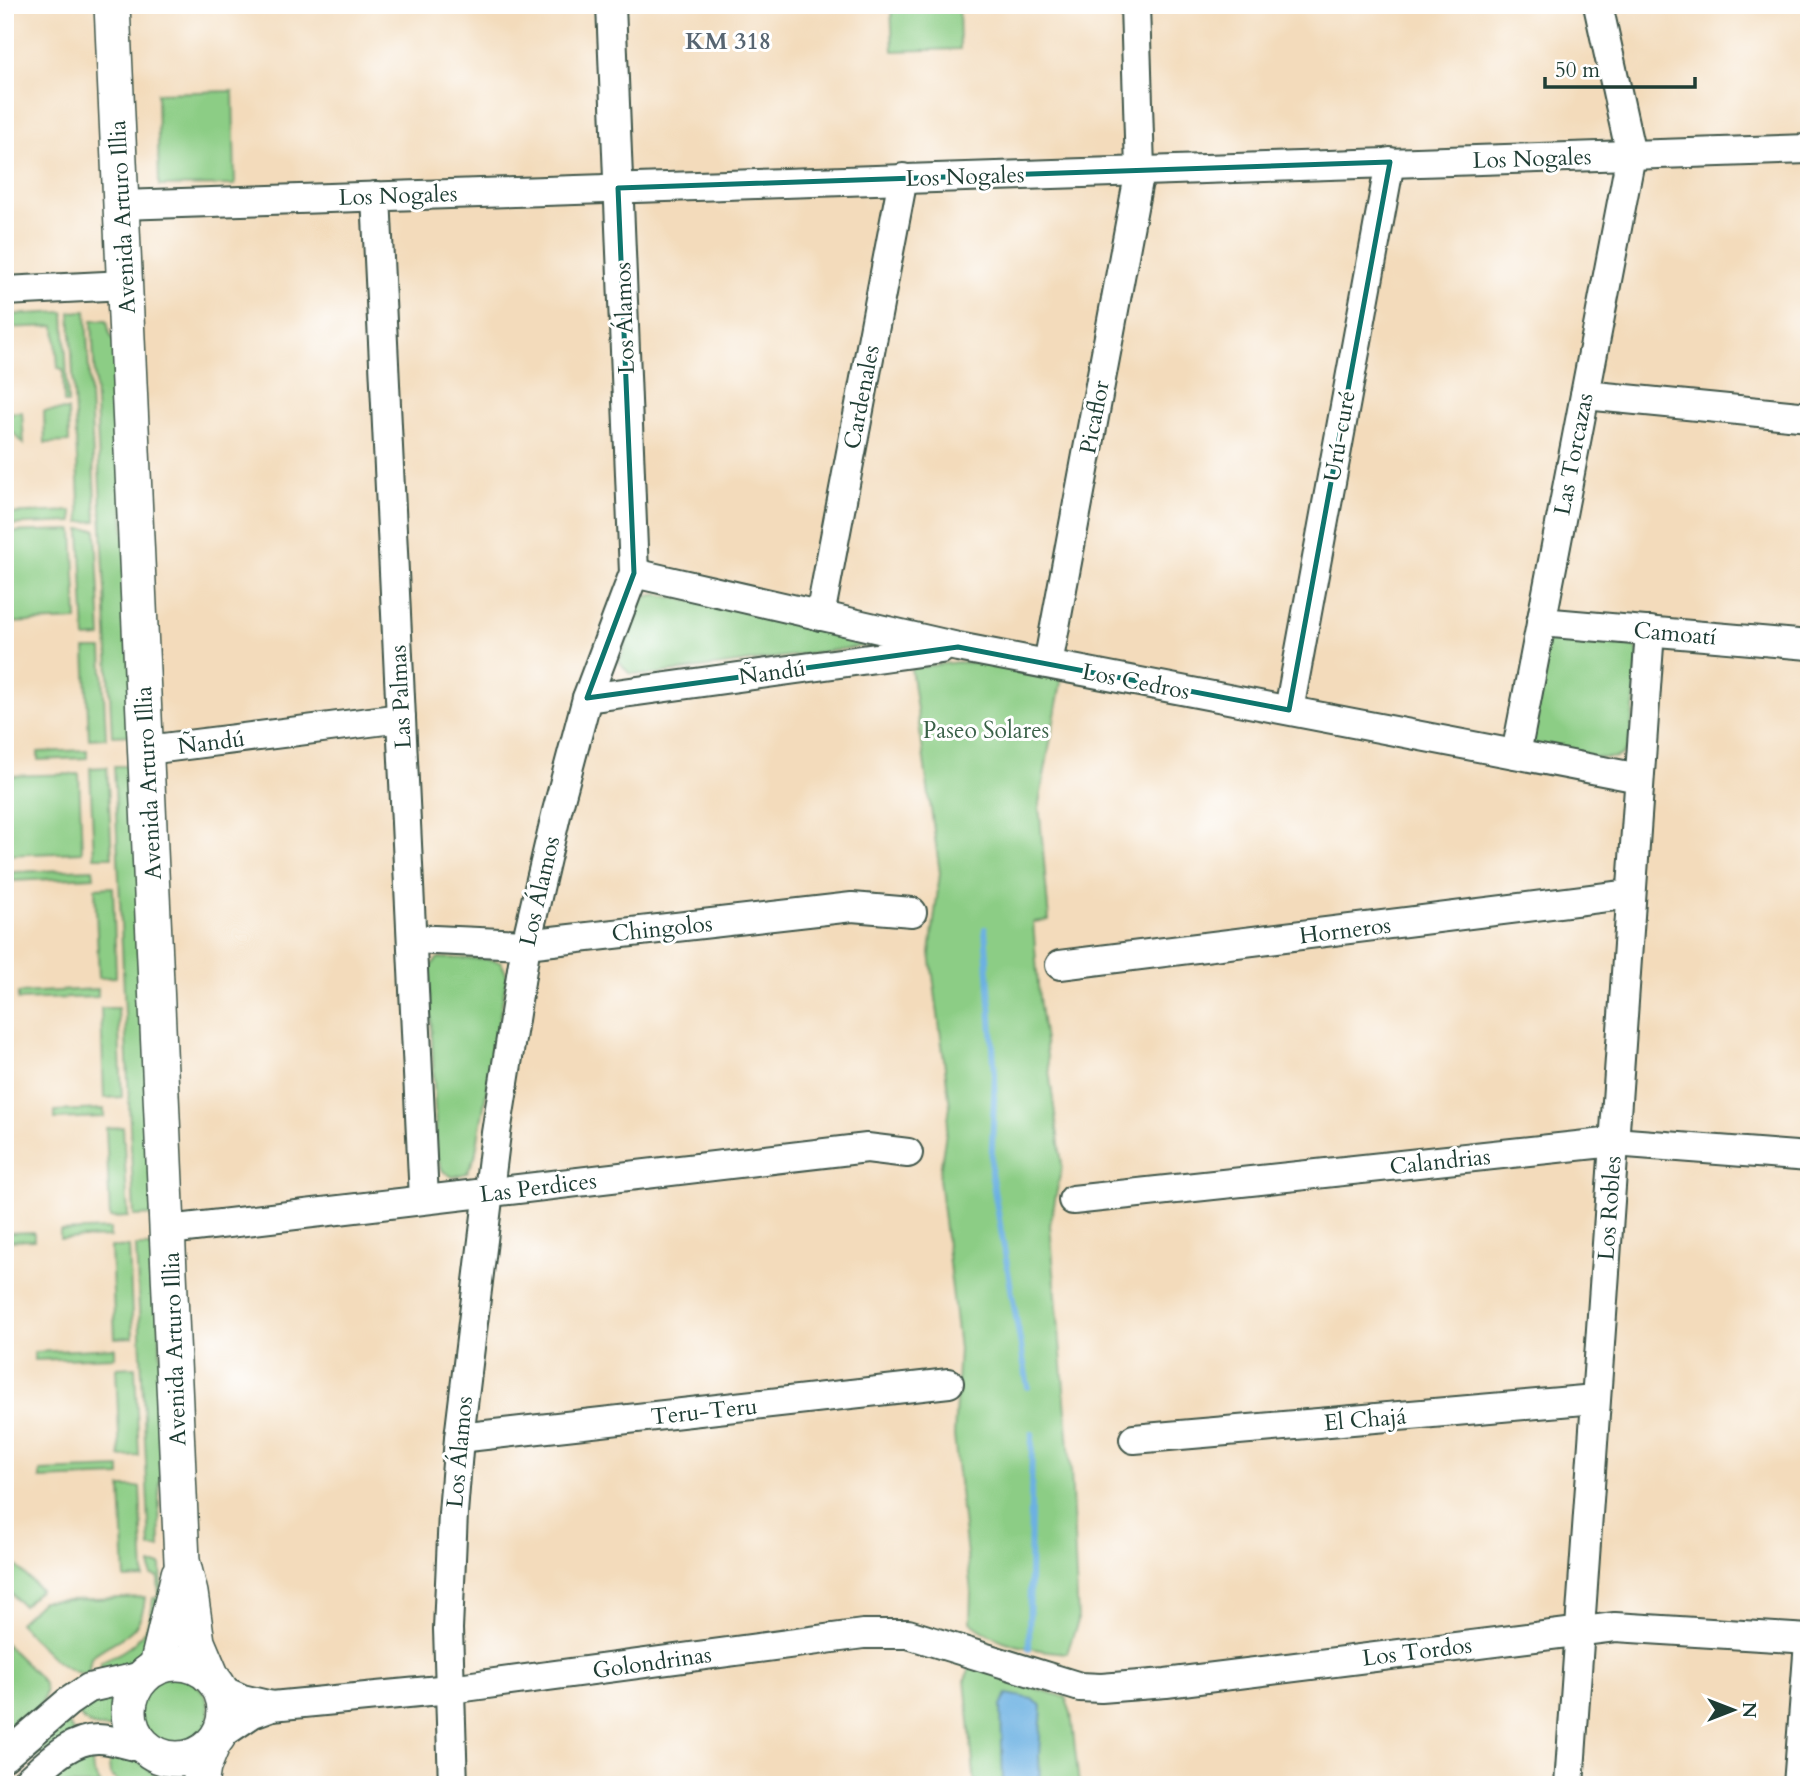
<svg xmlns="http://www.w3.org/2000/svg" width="1814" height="1790" font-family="Cardo,serif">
  <rect width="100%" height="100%" fill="#fff"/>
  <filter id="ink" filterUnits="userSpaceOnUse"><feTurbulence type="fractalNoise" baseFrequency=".0143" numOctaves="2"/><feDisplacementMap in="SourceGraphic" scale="14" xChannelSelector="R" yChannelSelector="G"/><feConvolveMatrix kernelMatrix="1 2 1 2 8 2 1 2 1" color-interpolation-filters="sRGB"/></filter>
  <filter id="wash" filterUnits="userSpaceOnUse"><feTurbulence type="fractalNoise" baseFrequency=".00686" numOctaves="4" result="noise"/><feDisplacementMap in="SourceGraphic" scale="28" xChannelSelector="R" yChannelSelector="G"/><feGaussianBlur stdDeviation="1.57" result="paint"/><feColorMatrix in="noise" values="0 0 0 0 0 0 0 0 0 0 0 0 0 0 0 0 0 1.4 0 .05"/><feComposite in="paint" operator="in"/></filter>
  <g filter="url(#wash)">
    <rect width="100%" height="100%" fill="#f3dbbb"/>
    <g fill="#8ccd85" stroke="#56855c" stroke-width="2">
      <polygon points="891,5 959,5 960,49 893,51"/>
      <polygon points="233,91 235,185 159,186 157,93"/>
      <polygon points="86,311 96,521 80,522 70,312"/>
      <polygon points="64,312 68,403 64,403 63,369 58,368 55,326 5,328 5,315"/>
      <polygon points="92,320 107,320 109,331 115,345 134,735 112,736"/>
      <polygon points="68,410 69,442 45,443 44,411"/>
      <polygon points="22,412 24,444 5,424 5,413"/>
      <polygon points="72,511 73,522 5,525 5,514"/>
      <polygon points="80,529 96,529 101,637 85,638"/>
      <polygon points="73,530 77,620 5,623 5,532"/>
      <polygon points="657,594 896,642 648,675 629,673 619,662 641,598"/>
      <path d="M1565,631L1634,647L1639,654L1630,741C1628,749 1625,755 1617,757C1600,762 1552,749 1533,746L1529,740L1547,639Z"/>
      <polygon points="85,649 102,649 106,738 89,739"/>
      <path d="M958,662L1001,665L1062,677L1039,804L1049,920L1033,922L1039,998L1062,1165L1050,1225L1071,1470L1078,1621L1067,1653C1032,1650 998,1645 970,1622L971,1592L954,1436L959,1349L939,1178L950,1106L930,953L940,873L911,668Z"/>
      <polygon points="87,750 87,758 38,760 38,752"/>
      <polygon points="114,766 135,766 155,1215 134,1216"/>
      <polygon points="107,767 112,857 94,857 90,768"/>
      <polygon points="79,774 82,852 5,855 5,776"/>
      <polygon points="93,869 94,877 12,881 12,872"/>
      <polygon points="113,887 116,977 99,978 95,888"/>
      <polygon points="438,958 487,959 501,962 507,975 475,1157 467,1173 453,1177 443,1171 437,1157 429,968"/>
      <polygon points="98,989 98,997 18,1000 18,993"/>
      <polygon points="101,1008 118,1008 122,1097 104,1098"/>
      <polygon points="104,1109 104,1117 55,1119 55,1111"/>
      <polygon points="123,1127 128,1217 110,1218 106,1128"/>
      <polygon points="110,1229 110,1237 60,1239 60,1231"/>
      <polygon points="34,1232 34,1240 5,1241 5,1233"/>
      <polygon points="136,1246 157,1246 163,1433 159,1499 160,1548 150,1548"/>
      <polygon points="111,1247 129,1247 133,1337 115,1338"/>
      <polygon points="115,1348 115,1357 34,1360 34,1352"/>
      <polygon points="135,1367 139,1456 120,1457 116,1368"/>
      <polygon points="120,1468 120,1476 40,1479 40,1471"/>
      <polygon points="140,1487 144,1578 125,1579 121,1487"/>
      <polygon points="5,1554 40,1590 23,1606 5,1587"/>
      <path d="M151,1565H161L163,1620L143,1655L127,1666L101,1672V1662C108,1657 116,1656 123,1651C144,1639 152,1621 153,1598L159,1597L158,1577L151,1576Z"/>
      <path d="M145,1597C142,1638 117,1636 91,1657L88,1674C60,1674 38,1642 19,1623L42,1601Z"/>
      <path d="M5,1643C14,1653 38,1674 44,1684C53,1702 17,1729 5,1740Z"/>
      <polygon points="970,1668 985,1669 1021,1684 1065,1697 1071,1713 1079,1785 975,1785 965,1679"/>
      <circle cx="173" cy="1712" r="36"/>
      <path d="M117,1692L114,1712L117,1729C97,1728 86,1728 76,1709L82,1704Z"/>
      <polygon points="64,1718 75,1734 34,1760 28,1755 27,1749"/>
      <path d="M107,1746C130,1756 147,1763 162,1784L121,1785L110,1774Z"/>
      <polygon points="90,1747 93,1772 101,1785 35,1785"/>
    </g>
    <polygon fill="#6cb1e2" stroke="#46778b" stroke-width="2" points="1007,1694 1032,1699 1042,1706 1039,1754 1040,1785 1003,1785 1001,1706"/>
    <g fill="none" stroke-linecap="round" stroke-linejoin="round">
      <g stroke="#6cb1e2" stroke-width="6">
        <polyline points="985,929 995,1076 991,1172 1028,1387"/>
        <polyline points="1029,1649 1032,1434"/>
      </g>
    </g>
  </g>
  <g filter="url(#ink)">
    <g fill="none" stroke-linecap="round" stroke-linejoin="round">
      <g stroke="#3f5548" stroke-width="32">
        <g id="minor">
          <polyline points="376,196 424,1199"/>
          <polyline points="121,205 1809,149"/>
          <polyline points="5,291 125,285"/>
          <polyline points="1585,395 1809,417"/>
          <polyline points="634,573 958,647 1639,778"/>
          <polyline points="820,616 903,178"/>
          <polyline points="1541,622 1809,645"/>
          <polyline points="1048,664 1140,170 1135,5"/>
          <polyline points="587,698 941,649"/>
          <polyline points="1289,710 1390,162"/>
          <polyline points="147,750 401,718"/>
          <polyline points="1516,754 1631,155 1598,5"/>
          <polyline points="412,939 526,944 852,907 912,912"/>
          <polyline points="1060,965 1631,894"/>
          <polyline points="1073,1200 1614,1142 1809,1157"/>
          <polyline points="169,1230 867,1148 908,1153"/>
          <polyline points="459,1438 949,1383"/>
          <polyline points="1134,1439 1595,1399"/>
          <polyline points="220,1689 242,1699 272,1706 450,1689 863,1634 908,1634 1080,1687 1101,1688 1166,1683 1615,1627 1809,1639"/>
          <polyline points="219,1736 253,1713 272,1706"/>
          <polyline points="5,1756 68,1702 89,1688 143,1676"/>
          <path d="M23,1785C44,1767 68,1739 98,1739C114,1739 131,1746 147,1749"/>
          <polyline points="453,1785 448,1629 453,1513 459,1438 496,1133 526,944 557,811 587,698 634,573 611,5"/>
          <polyline points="1569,1785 1650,631"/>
          <polyline points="1798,1785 1809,1642"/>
        </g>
      </g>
      <g stroke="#3f5548" stroke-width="38">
        <g id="major">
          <polyline points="112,5 182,1561 190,1593 197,1642 211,1675"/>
          <circle cx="177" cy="1711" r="48"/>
          <polyline points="157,1666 179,1574"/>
          <polyline points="200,1785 203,1767 212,1745"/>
        </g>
      </g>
      <use href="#minor" stroke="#fff" stroke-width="28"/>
      <use href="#major" stroke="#fff" stroke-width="35"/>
    </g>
  </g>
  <path fill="none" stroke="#0f766e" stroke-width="5" stroke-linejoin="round" d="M1390,162L1289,710L958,647L587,698L634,573L618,188Z"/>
  <g text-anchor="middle" stroke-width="6" stroke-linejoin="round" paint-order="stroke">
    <g font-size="23" fill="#1f3d34" stroke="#fff">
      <text transform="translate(1532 158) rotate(-2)" y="8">Los Nogales</text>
      <text transform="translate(965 176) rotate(-2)" y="8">Los Nogales</text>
      <text transform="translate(398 195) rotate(-2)" y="8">Los Nogales</text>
      <text transform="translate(122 217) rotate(-93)" y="8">Avenida Arturo Illia</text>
      <text transform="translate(624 318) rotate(-92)" y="8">Los Álamos</text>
      <text transform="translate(861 397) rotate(-79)" y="8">Cardenales</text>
      <text transform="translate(1094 417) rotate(-79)" y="8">Picaflor</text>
      <text transform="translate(1339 436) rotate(-80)" y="8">Urú-curé</text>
      <text transform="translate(1573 454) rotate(-79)" y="8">Las Torcazas</text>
      <text transform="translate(1675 633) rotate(5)" y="8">Camoatí</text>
      <text transform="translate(772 672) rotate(-8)" y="8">Ñandú</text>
      <text transform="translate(1136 681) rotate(11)" y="8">Los Cedros</text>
      <text transform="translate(400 697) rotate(-93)" y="8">Las Palmas</text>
      <text transform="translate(211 742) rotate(-7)" y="8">Ñandú</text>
      <text transform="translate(148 783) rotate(-93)" y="8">Avenida Arturo Illia</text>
      <text transform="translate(539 891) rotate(-77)" y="8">Los Álamos</text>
      <text transform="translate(662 928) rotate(-6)" y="8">Chingolos</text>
      <text transform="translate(1345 930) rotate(-7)" y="8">Horneros</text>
      <text transform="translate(1440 1161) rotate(-6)" y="8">Calandrias</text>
      <text transform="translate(538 1187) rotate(-7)" y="8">Las Perdices</text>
      <text transform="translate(1609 1208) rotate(-86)" y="8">Los Robles</text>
      <text transform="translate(174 1349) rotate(-92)" y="8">Avenida Arturo Illia</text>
      <text transform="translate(704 1411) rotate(-6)" y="8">Teru-Teru</text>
      <text transform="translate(1365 1419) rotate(-5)" y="8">El Chajá</text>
      <text transform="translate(459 1452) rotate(-85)" y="8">Los Álamos</text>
      <text transform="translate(1417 1651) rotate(-7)" y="8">Los Tordos</text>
      <text transform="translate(652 1662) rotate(-8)" y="8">Golondrinas</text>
    </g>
    <g font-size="23" fill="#3a6148" stroke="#fff">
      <text x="986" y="738">Paseo Solares</text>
    </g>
    <g font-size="24" font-weight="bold" fill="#576571" stroke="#fff">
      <text x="728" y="49">KM 318</text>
    </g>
  </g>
  <rect width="1814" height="1790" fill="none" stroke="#fff" stroke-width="28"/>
  <g transform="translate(1733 1710) rotate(90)" stroke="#ffffff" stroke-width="5" paint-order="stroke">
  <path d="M0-5L12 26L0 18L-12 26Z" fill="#1f3d34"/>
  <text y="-10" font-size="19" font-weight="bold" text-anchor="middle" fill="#1f3d34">N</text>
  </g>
  <path d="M1545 77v10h150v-10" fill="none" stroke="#1f3d34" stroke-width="3.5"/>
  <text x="1555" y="77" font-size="21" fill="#1f3d34" stroke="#ffffff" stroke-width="5" paint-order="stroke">50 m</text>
</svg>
